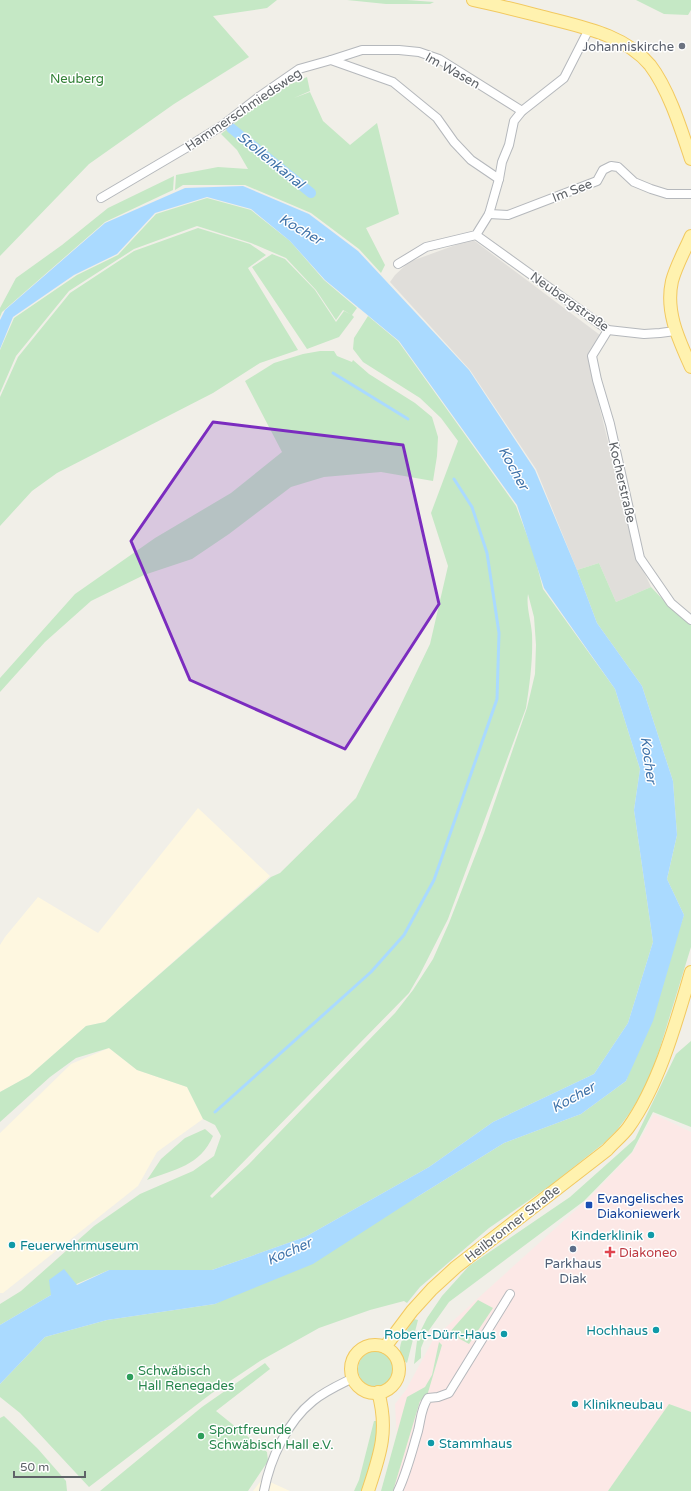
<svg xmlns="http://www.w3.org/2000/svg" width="691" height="1491" font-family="'Varela Round',sans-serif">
  <rect width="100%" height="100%" fill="#f1efe8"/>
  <g fill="#fef7e0">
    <polygon points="198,808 270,876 105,1022 86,1026 29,1076 0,1092 0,945 5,937 38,897 98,933"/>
    <polygon points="109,1048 137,1070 187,1087 203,1119 157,1152 138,1186 3,1293 0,1293 0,1133 71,1064"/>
    <polygon points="260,1482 270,1482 290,1491 253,1491"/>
  </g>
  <polygon fill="#e0deda" points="472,239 600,335 588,360 635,552 651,587 616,602 599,563 577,570 536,469 470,370 390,282 395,275 409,262"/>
  <polygon fill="#fce8e6" points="654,1114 691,1132 691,1412 669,1404 608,1491 382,1491 397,1439 395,1404 406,1390 434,1338 590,1197 633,1152"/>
  <g fill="#c5e8c5" fill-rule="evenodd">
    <polygon points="0,0 277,0 267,8 213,16 249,57 174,104 89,164 0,256"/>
    <polygon points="347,0 407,0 434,2 430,4 386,4"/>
    <polygon points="636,0 691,0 691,10 688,15 664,14"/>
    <polygon points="307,77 310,91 294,98 310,92 323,121 350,145 377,123 399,214 366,228 385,265 381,273 359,249 311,213 245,185 183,185 175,190 176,175 218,167 248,169 237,150 221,134 275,91"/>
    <polygon points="174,176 173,190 105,222 2,312 0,317 0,308 16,278 62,245 108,208"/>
    <polygon points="207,198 251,210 290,241 324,280 357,308 352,315 354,317 339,337 307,349 252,267 272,254 285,259 315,290 336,322 344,311 350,314 343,310 336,320 316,290 286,258 251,243 197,226 134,249 69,291 16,356 0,393 0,350 14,318 77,275 118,255 156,214"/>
    <polygon points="198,228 250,244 266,255 248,268 298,350 260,363 213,393 57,473 32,491 0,526 0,397 18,357 70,293 134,251"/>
    <path d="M368,316L398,341L516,506L534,554L543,589L615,689L640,769L634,810L653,942L628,1023L594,1074L493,1122L429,1167L305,1237L212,1270H109L51,1295L0,1325V1304L21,1291L94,1226L140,1194L193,1171L214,1156L221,1136L215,1125L203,1119L187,1087L137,1070L109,1048L76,1058L50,1077L0,1122V1092L29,1076L86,1026L105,1022L271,877L280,873L356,798L430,644L448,566L431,513L458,441L441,418L420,398L363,362L353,349L354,338ZM528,594L534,617L536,645L535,674L527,708L484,833L449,923L433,959L413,990L395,1013L249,1164L212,1198L210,1196L409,993L420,974L448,919L526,708C530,682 533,659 532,634C531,620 526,607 528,594Z"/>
    <polygon points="320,351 334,351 337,356 352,362 353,360 369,374 415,403 432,417 438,437 437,456 433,481 381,472 324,477 291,487 229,534 192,559 144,575 91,601 45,642 0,692 0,678 75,594 155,538 231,493 282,452 245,381 274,363 303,354"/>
    <polygon points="599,563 616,602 651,587 668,605 691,624 691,947 660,1048 647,1085 629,1114 617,1130 604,1143 551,1185 489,1228 420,1287 407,1303 404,1301 370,1310 319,1328 260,1361 212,1393 89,1487 20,1413 0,1397 0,1384 45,1337 107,1320 215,1304 417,1197 504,1143 581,1114 626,1081 684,915 667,879 677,835 673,781 642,686 597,623 577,570"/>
    <polygon points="691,1041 691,1127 653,1112 632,1152 584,1201 449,1302 427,1333 421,1348 421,1358 414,1364 417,1341 420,1332 427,1318 442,1296 469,1266 570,1197 635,1139 676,1054"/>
    <path d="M205,1129L213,1136C200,1166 175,1169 147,1180L161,1159L185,1138Z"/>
    <polygon points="478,1300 493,1308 469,1344 449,1333"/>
    <path d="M414,1319L418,1320L407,1363C391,1352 406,1331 414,1319Z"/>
    <polygon points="439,1342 442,1345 427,1396 420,1401 393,1491 381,1491 407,1397 425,1387 432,1375"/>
    <circle cx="376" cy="1369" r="18"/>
    <polygon points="265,1363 270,1369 216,1411 267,1452 268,1461 248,1491 100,1491 202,1407"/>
    <polygon points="669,1404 691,1412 691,1491 608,1491"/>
    <polygon points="4,1416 38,1449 66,1481 67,1491 0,1491 0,1418"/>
    <path d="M374,1421H377C379,1444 369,1469 363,1491H354L359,1480Z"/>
  </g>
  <polygon fill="#aadaff" points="243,186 309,214 358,251 469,370 535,470 577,570 597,623 642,686 673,781 677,835 667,879 684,915 653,1021 626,1081 581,1114 504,1143 417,1197 313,1264 215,1304 107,1320 45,1337 0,1384 0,1325 51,1295 49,1280 64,1269 77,1285 109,1270 212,1270 305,1237 429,1167 493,1122 594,1074 628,1023 653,942 634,810 640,769 615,689 544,588 517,505 399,341 325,280 290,241 251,209 207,197 155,213 117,254 74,275 13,317 0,349 0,320 5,310 105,223 185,188"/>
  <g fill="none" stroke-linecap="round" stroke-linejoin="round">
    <g stroke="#aadaff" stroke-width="3">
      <polyline points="333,373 408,419"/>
      <polyline points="215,1112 371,972 404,935 434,880 497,699 499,633 487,553 472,507 454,479"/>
    </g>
    <polyline stroke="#aadaff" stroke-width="10" points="231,128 311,193"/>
    <g stroke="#b5b8bc" stroke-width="10">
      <g id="street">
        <polyline points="331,60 362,50 399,50 419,52 439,59 522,111"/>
        <polyline points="101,198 186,148 223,125 260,96 299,69 331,60 393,82 437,118 454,142 471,160 499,179"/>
        <polyline points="489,214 508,215 597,181 603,170 611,166 618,167 634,182 651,189 667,194 691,194"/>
        <polyline points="476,235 608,330 644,334 660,333 675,331"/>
        <polyline points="398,264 426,247 476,235 489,214 499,179 502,162 509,145 514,121 522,111 564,78 589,29"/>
        <polyline points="608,330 592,356 597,380 610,424 640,558 671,603 691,620"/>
        <path d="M264,1491C270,1459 287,1422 313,1401C325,1391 339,1385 353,1378"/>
        <path d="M398,1491C407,1472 412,1451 418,1431C421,1419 421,1408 428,1398L438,1397L449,1393L510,1294"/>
      </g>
    </g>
    <g stroke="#f2c960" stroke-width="14">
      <g id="primary">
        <path d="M473,0C497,5 520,11 544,17C581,27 624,34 650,65C669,90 681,129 691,159"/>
        <path d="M691,236C685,250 676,266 672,281C665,312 679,340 691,367"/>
        <circle cx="375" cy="1369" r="24"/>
        <path d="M385,1347L412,1311L432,1289L456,1267L607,1150C613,1143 622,1136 628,1128C659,1085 676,1023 691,972"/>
        <path d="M368,1491C380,1455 389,1430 378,1392"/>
      </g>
    </g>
    <use href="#street" stroke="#fff" stroke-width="8"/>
    <use href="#primary" stroke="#fff2af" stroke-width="12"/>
  </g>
  <path fill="#7b2cbf" fill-opacity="0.2" stroke="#7b2cbf" stroke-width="3" stroke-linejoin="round" d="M213,422L403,445L439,604L345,749L190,680L131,541Z"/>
  <circle fill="#6b7280" stroke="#fff" stroke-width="1.5" cx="682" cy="46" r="4"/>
  <rect fill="#1a4fb4" stroke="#fff" stroke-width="1.5" x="585" y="1201" width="8" height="8" rx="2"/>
  <g fill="#0f9aa8" stroke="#fff" stroke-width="1.5">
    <circle cx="651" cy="1235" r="4"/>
    <circle cx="12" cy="1245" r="4"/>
    <circle cx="656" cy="1330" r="4"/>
    <circle cx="504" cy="1334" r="4"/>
    <circle cx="575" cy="1404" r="4"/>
    <circle cx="431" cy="1443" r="4"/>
  </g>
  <circle fill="#5c6f8a" stroke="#fff" stroke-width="1.5" cx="573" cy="1249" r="4"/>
  <path fill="#e0444e" stroke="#fff" stroke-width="1.5" d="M608 1246h4v4h4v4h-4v4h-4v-4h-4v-4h4z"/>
  <g fill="#2e9e5b" stroke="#fff" stroke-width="1.5">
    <circle cx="130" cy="1377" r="4"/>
    <circle cx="201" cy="1436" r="4"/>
  </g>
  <g text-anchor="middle" stroke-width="3" stroke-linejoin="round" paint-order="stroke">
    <g font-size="13" fill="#5b616d" stroke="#fff" text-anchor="end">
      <text x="674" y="51">Johanniskirche</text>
    </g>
    <g font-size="13" fill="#5f6368" stroke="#fff">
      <text transform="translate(453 70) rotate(29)" y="5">Im Wasen</text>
      <text transform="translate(243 109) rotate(-34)" y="5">Hammerschmiedsweg</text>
      <text transform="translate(572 190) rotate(-21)" y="5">Im See</text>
      <text transform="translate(570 301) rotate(35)" y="5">Neubergstraße</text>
      <text transform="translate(623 482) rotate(77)" y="5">Kocherstraße</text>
      <text transform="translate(512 1223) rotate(-38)" y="5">Heilbronner Straße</text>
    </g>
    <g font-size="13" fill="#348238" stroke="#fff">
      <text x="77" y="83">Neuberg</text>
    </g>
    <g font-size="13" fill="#164399" stroke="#fff" text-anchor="start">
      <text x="597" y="1203">Evangelisches<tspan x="597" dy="15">Diakoniewerk</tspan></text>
    </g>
    <g font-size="13" fill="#0d838f" stroke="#fff" text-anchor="end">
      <text x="643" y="1240">Kinderklinik</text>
      <text x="20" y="1250" text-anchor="start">Feuerwehrmuseum</text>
      <text x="648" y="1335">Hochhaus</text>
      <text x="496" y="1339">Robert-Dürr-Haus</text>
      <text x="583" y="1409" text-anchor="start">Klinikneubau</text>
      <text x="439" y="1448" text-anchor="start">Stammhaus</text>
    </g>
    <g font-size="13" fill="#be3a42" stroke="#fff" text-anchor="start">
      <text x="619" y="1257">Diakoneo</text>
    </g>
    <g font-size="13" fill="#4e5e75" stroke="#fff">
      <text x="573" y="1268">Parkhaus<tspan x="573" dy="15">Diak</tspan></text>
    </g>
    <g font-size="13" fill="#27864d" stroke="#fff" text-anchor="start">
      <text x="138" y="1375">Schwäbisch<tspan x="138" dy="15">Hall Renegades</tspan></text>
      <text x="209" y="1434">Sportfreunde<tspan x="209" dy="15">Schwäbisch Hall e.V.</tspan></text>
    </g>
    <g font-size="14" font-style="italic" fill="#4174aa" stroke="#fff">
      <text transform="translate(271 160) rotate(39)" y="5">Stollenkanal</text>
      <text transform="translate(301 229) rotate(30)" y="5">Kocher</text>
      <text transform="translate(514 468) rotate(61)" y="5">Kocher</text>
      <text transform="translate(649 760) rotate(82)" y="5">Kocher</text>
      <text transform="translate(573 1097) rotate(-29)" y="5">Kocher</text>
      <text transform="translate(289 1251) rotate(-24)" y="5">Kocher</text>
    </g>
  </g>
  <path d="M14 1471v6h71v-6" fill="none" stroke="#5f6368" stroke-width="2"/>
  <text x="20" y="1471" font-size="12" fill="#5f6368" stroke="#ffffff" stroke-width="3" paint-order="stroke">50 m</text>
</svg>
